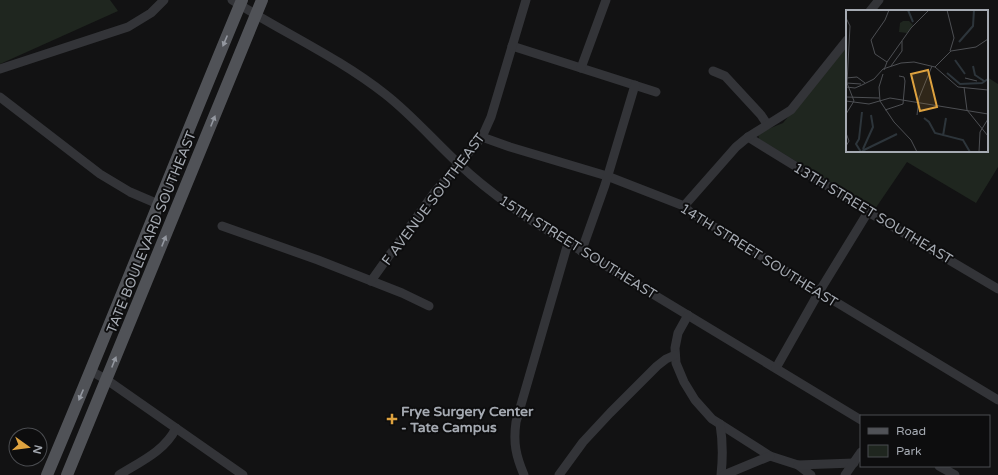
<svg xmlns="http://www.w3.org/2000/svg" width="998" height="475" font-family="'Varela Round',sans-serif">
  <rect width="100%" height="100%" fill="#121213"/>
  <g fill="#1f261f">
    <polygon points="0,0 110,0 118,11 0,64"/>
    <polygon points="847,45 847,151 987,151 987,77 998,84 998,167 976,203 907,162 875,209 759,139 758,133 783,123"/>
  </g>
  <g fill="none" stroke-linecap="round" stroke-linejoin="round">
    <g stroke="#333438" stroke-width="9">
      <path d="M232,0C282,32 338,57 385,94C412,115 435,142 460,165C482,186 507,204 532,221L861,420"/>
      <polyline points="870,11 879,0"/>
      <polyline points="512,46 656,92"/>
      <polyline points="581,68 606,0"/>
      <polyline points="0,69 128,27 151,13 164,0"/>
      <polyline points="713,71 725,76 761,115 767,124"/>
      <polyline points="0,97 100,174 130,192 158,204"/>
      <polyline points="482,137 510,147 607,176 684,206 690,212 831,299 998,400"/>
      <polyline points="748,137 852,201 868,212 998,289"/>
      <polyline points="684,206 736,147 748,137 791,110 847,40"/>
      <polyline points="222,226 318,260 402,293 429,306"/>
      <polyline points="581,251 584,244 605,185 635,85"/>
      <polyline points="371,281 434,193 482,137 491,117 526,0"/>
      <polyline points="688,315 678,333 675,348 676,363 684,382 695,400 712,419 770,456 798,465 811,475"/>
      <polyline points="776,368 819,292 868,212"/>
      <polyline points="91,371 107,380 243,475"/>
      <path d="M720,424C723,442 723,457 721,475"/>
      <polyline points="798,465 854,463"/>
      <polyline points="939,466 955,475"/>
      <path d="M119,475C140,462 165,451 176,428"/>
      <path d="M524,475C516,456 513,443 516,422L568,243"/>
      <polyline points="559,475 583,442 610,413 657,366 666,359 675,355"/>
      <polyline points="724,475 770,456"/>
      <polyline points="845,475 861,452"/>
    </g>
    <g stroke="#505257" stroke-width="12">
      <path d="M47,475C114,317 176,158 242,0"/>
      <polyline points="67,475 262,0"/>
    </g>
  </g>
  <defs><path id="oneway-solid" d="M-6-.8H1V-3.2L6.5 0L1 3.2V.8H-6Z"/></defs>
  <g fill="#9498a0">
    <use href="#oneway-solid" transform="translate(225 41) rotate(113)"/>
    <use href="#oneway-solid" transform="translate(213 121) rotate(-68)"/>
    <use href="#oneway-solid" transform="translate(164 241) rotate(-68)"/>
    <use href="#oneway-solid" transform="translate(114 362) rotate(-68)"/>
    <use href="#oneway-solid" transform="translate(81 395) rotate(113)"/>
  </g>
  <path fill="#dea23f" stroke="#0d0d0e" stroke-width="1.5" d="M390 413h4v4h4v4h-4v4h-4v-4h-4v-4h4z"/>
  <g text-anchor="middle" stroke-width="4" stroke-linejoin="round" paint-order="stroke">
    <g font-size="14" fill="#a5aab2" stroke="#0d0d0e">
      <text transform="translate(433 199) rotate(-53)" y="5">F AVENUE SOUTHEAST</text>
      <text transform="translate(873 213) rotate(31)" y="5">13TH STREET SOUTHEAST</text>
      <text transform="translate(151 232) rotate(-68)" y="5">TATE BOULEVARD SOUTHEAST</text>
      <text transform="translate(578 247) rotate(32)" y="5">15TH STREET SOUTHEAST</text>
      <text transform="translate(759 255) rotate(32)" y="5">14TH STREET SOUTHEAST</text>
    </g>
    <g font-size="14" font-weight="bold" fill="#a5aab2" stroke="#0d0d0e" text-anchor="start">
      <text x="401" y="416">Frye Surgery Center<tspan x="401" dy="16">- Tate Campus</tspan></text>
    </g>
  </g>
  <g transform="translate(846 10)">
    <rect width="142" height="142" fill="#121213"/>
    <path d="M57,11H63L67,15L61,23L53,22L54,13Z" fill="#1f261f"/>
    <path fill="none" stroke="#2d353b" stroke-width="2" d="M62,0L67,12M113,32L127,16L128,0M109,50L119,64M127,56L129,65L138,71M101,63L114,74L136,73L142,69M78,108L83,112L89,123L117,130L124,142M97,126L100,108M17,139L27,117L25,105M16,141L51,124M15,142L10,134L13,129L16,102"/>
    <path fill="none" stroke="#4d4f53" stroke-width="1" d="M101,0L108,28L104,41M0,8L4,16L1,73M41,52L29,44L25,30L39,10L43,0M45,56L56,41V31M89,57L105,41L130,37L142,29M38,60L41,52L65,18L83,0M37,64L33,77L34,91L48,112L65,130L71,142M0,68L11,67L19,73M119,68L131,71M0,73L15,74M16,75L28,69L37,59L55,53L68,52L89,57L112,77L142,80M0,77L9,78L16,75M118,77L121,100L142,126M0,87L33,88M0,91L23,94L44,88L142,104M39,100L57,94L59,71L58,67L53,66M0,104L8,91L1,73M71,105L73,88L86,56M0,123L3,131L0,136M133,142L134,122L142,109"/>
    <path fill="#dea23f" fill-opacity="0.15" stroke="#dea23f" stroke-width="2" d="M82,60L91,97L74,101L65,64Z"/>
    <rect width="142" height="142" fill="none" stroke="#a5aab2" stroke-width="2"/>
  </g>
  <rect x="860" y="415" width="130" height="52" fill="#0d0d0e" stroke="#4a4c50"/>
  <rect x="868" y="428" width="20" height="6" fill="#505257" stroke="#4a4c50"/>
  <text x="896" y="435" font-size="12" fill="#a5aab2">Road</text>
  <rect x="868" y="445" width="20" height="12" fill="#1f261f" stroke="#4a4c50"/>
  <text x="896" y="455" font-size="12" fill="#a5aab2">Park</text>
  <g transform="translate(28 447) rotate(104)"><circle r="19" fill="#0d0d0e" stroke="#4a4c50"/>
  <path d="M0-3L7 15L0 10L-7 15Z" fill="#dea23f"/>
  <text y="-6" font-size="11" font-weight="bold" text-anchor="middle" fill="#a5aab2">N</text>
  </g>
</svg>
